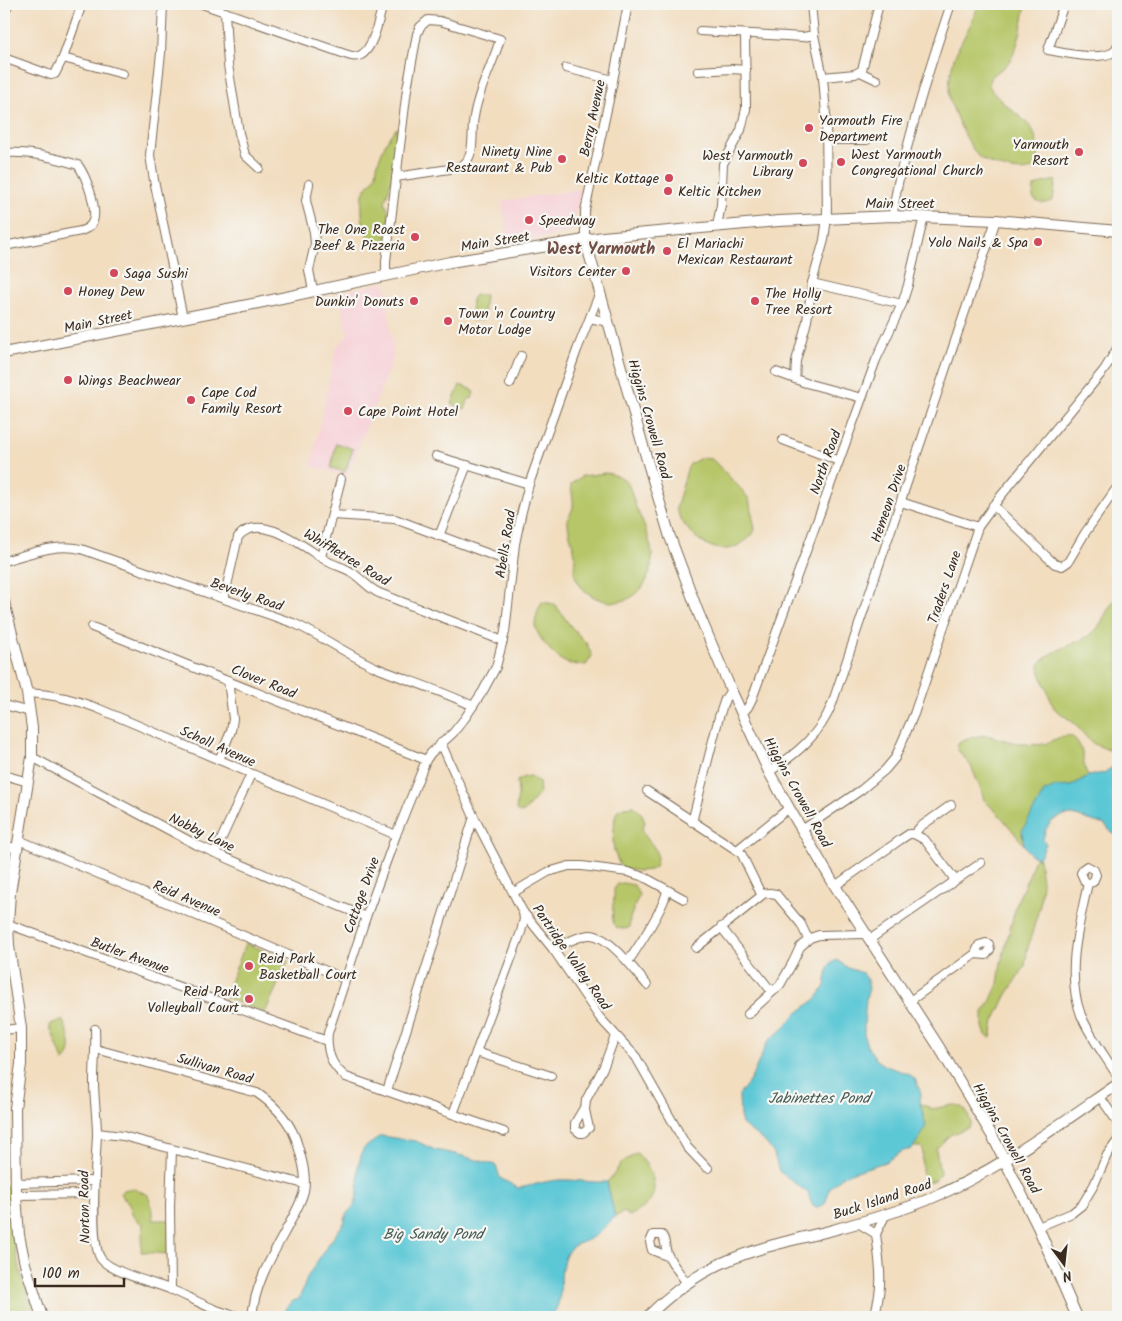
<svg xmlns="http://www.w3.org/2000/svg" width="1122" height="1321" font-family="Kalam,sans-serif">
  <rect width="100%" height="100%" fill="#f6f6f2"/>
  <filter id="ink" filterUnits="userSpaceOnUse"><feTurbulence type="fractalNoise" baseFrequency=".02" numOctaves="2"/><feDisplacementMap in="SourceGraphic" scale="10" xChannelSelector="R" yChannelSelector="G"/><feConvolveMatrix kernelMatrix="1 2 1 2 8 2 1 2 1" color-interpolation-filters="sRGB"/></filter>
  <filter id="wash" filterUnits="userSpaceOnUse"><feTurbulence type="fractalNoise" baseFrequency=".0096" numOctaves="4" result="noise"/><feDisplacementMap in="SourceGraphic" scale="20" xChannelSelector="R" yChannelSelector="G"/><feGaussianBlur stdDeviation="1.12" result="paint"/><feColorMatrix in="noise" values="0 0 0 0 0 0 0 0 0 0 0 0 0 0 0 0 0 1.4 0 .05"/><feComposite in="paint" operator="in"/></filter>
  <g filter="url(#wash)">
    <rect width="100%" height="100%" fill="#f2ddbf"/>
    <g fill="#f7cfd5">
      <polygon points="581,189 573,228 569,232 509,245 502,201"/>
      <polygon points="385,282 394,356 347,476 311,466 336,347 348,335 338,293"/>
    </g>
    <g fill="#b6c668" stroke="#787843">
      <path d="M978,4H1026C1022,22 1020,46 1009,62C1004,69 989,75 989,83C989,96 1024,117 1032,129C1035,135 1037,141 1037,147C1038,152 1039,158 1038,162C1032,181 987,165 977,155C969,145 949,106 949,93C949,82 951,66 955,56C962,38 974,22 978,4Z"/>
      <path d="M397,128L399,132L395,170L386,198L385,203L390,215L385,245C381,244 373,242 370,239C362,232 360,203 363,194C366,187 371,183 375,177C377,173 376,167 378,162C382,151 388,135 397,128Z"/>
      <path d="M1056,180L1053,200C1045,204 1040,205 1033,198L1034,187L1042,183Z"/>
      <polygon points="475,295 485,295 483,320 471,320 472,299"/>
      <polygon points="460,385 473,390 472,392 474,392 472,399 469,398 465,409 452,404"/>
      <polygon points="336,443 353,449 345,472 331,468"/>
      <path d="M701,458L712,459L742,490L749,499L755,529C753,536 748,539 742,543C717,562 685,534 676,509L687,470L690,464Z"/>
      <path d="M606,473C633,478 628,486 636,507C642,521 654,546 652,561C649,591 625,611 596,598C588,594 581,589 577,580C572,571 575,567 575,558C575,547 569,536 568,524C567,517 572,513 573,507C574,500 571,491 571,484L582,476Z"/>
      <path d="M1118,598V750H1109L1094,744L1088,739L1075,724L1054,708L1040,673L1039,665C1048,651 1076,644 1090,635C1103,627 1105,607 1118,598Z"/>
      <path d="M542,602L555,604L569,624L587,644L592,656L586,665C578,665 570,665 563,661C554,656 535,635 535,624C536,617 538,608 542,602Z"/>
      <path d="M987,735C1003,740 1028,747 1044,744C1054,742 1067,729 1076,740C1085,750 1082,765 1088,776L1071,786L1044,792L1022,834L1024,845L1004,820L984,800L981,790L971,766L958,750L957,746C962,736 977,737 987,735Z"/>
      <polygon points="531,776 539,782 540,793 524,812 519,813 516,810 518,794 517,781 524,777"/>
      <path d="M634,806L642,814L645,822L642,829C648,846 662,846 655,867L650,870L639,871L625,869L620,866L614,851L613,841L615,816L618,810L624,807Z"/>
      <polygon points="1035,858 1039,858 1042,882 1040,905 1027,951 1025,966 1006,996 999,1011 994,1021 991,1038 986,1035 983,1027 983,1012 989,1004 998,984 1001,963 1017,902 1029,875"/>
      <path d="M623,883L634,885L639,895L630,918L629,928C603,935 616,902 614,889L618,884Z"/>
      <polygon points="246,943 288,961 265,1013 224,997"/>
      <path d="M59,1021H63C68,1033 76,1050 64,1061H63L50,1027V1024Z"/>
      <path d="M920,1103L932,1109C951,1106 964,1097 971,1123L969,1127L950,1135L936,1149L940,1173L935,1180L927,1182C919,1175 923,1160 923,1150L922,1147H913C925,1132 926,1121 920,1103Z"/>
      <path d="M637,1153C659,1177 663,1202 629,1216L624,1212L615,1217L607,1182L614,1174L621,1163Z"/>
      <polygon points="4,1185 10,1187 15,1249 21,1274 36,1317 4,1317"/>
      <path d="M128,1189H135L148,1195L153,1211V1220H170L168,1254L141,1252L143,1224C128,1217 134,1210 126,1200C124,1198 122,1196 120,1194L123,1190Z"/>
    </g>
    <g fill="#5cc7d5" stroke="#4c787a">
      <polygon points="1118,763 1118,836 1113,834 1105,825 1073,815 1062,816 1052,821 1046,829 1043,839 1046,844 1039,858 1032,856 1024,845 1022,831 1044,792 1055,787 1071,786 1088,776 1104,773"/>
      <polygon points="837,960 848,968 863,973 867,980 869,988 866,999 864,1025 864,1036 867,1046 877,1060 886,1066 909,1074 915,1079 921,1093 920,1103 926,1125 923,1133 912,1149 903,1151 885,1162 844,1175 830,1188 825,1204 816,1208 812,1205 808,1193 779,1171 774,1154 766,1143 742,1124 740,1116 739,1095 751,1079 766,1045 771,1038 781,1031 796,1014 817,998 825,986 828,968 831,963"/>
      <path d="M381,1136L416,1141L435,1150L455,1154L496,1165L500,1178L518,1188C532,1186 544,1181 558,1180C574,1179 590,1183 607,1182L615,1217C606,1224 600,1234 589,1239C583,1243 574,1244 569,1250C555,1268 567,1300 551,1317H286V1309L293,1301L299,1299L308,1276L325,1249L344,1223L347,1213L354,1206L358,1193V1167L363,1149Z"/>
    </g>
  </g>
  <g filter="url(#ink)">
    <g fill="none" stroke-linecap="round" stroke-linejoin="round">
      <g stroke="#7b6956" stroke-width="10">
        <g id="minor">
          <polyline points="163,4 161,53 150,155 154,180 183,318"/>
          <path d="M202,4L345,54C350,56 356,58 361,55C374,48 379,17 383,4"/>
          <path d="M1064,4L1048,50C1066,53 1098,61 1114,52L1118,45"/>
          <polyline points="225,12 228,65 239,133 245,155 259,168"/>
          <polyline points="4,15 8,4"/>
          <polyline points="700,31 803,37 814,35"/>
          <polyline points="4,58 51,75 55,74 63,58 82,4"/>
          <polyline points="63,58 123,74"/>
          <polyline points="566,68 613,80"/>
          <polyline points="698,71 732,69 746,70"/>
          <polyline points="860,72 877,80"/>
          <polyline points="823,77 855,74 862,70 879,4"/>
          <polyline points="826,140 867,140"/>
          <path d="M4,153C29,151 54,157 78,165C86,176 98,208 93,221C91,227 86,229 81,231L4,246"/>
          <polyline points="309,184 306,201 314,232 315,244 309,270 313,291"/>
          <path d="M893,216C895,189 903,163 910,137C922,92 936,48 951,4"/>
          <polyline points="717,226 721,205 723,164 741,130 746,109 745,34"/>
          <polyline points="585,239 585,211 612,86 628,4"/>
          <path d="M386,275V261L407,89L417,34L420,27L428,20L440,21L500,39C493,65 478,89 474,117C471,129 475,148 468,159C466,164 461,166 456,168L396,177"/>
          <polyline points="812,283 902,304"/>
          <polyline points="590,318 608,322"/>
          <polyline points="776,372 806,383 862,398"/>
          <polyline points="795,379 796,361 807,321 812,283 824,240 827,218 826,115 823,77 814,35 811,4"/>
          <polyline points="510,384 521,356"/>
          <polyline points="783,440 839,461"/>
          <polyline points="436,456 529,484"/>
          <polyline points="901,502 978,527"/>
          <polyline points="993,505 1046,556 1055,564 1062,566 1068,562 1085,533 1118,486"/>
          <polyline points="333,515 395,519 513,563"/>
          <polyline points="439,536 467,465"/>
          <polyline points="321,557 341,479"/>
          <path d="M4,561C29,554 55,543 81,549L293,623C322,636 348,655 377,668C409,681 442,691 473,706"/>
          <path d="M224,599L238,537C260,510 306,549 327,561C335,566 344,567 351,572C361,578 368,588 379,593L503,641"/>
          <polyline points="92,627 426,760"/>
          <path d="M27,693C52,694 74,699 97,708L396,835"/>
          <polyline points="4,705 30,712"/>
          <polyline points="742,714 748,707 752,699 876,360 902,304 908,285 924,216"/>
          <polyline points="441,743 474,817 523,912 553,949 600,1018 636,1057 687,1147 706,1167 708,1168"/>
          <polyline points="32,757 197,845 305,892 366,917"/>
          <polyline points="219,760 231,731 233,719 228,680"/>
          <path d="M769,772C796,754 820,735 832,704L996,220"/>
          <polyline points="4,775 28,782"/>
          <polyline points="647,791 741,853 761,894"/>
          <polyline points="692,822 719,717 725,699 731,690"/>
          <polyline points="802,830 861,790 885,770 895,758 914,714 978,527 1000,497 1104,370 1118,347"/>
          <polyline points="914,834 925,840 953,877 953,882"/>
          <polyline points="19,840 345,979"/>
          <polyline points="4,844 18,850"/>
          <polyline points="737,850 789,808"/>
          <polyline points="215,853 251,774"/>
          <path d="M1088,883L1085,882L1081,873L1084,868L1087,866L1094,870L1096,875L1093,882L1088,883C1079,926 1065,972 1081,1015C1090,1037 1106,1057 1118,1077"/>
          <polyline points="835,886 900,840 909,834 914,834 920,827 951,805"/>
          <polyline points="514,892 548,872 569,866 582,866 628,872 644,877 684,899"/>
          <polyline points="761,894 770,893 776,894 801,924 808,939"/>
          <polyline points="5,923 327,1041"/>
          <polyline points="721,927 768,987 772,990 775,990"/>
          <polyline points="869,940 981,863"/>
          <polyline points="696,948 761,896 761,894"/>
          <path d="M553,949C564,944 577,936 589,935C607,933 636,971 647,985"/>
          <path d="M628,962C638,947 665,907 667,890"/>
          <polyline points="910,1001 975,954 986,955 990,950 989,944 986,943 979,945 975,954"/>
          <polyline points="748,1014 780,985 793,962 800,947 810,938 819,935 865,934"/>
          <path d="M95,1029C96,1046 94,1064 94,1082C94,1099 97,1117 97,1135C96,1159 89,1243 101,1259C111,1272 154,1283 170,1289C194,1299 219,1315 245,1317"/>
          <polyline points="4,1030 21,1028"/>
          <path d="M96,1049L257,1093C276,1106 292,1123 298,1146C302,1160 307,1176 304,1191C301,1203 294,1215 288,1226C272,1256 255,1283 252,1317"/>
          <polyline points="476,1052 551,1076"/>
          <polyline points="387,1091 474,817"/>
          <polyline points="1100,1097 1118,1123"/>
          <polyline points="585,1106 575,1123 575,1129 580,1133 583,1133 589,1128 585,1110 586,1100 604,1066 615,1036"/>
          <polyline points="453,1114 521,932 524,919 523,912"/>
          <path d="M504,1132L346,1077C331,1066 326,1051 328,1033L366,917L396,835L426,760L431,753L453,733L465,718L483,691L496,667L505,632L515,544L522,511L529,484L577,350L600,292"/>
          <polyline points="97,1133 123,1136 304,1184"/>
          <polyline points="17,1183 95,1181"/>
          <polyline points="16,1195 94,1194"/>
          <path d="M858,1223L876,1234C880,1267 884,1284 874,1317"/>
          <polyline points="1038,1227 1072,1213 1082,1205 1094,1185 1107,1155 1118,1140"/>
          <polyline points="876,1234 885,1216"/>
          <path d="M667,1256L652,1250L650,1242L653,1235H662C667,1242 664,1250 669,1257C674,1267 681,1274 687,1284"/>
          <polyline points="171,1290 170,1206 172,1150"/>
        </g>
      </g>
      <g stroke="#7b6956" stroke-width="12">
        <g id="major">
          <polyline points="585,239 645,453 670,537 698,612 731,690 769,772 789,808 835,886 939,1047 994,1139 1038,1227 1077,1317"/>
          <polyline points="4,353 258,303 450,262 603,237 779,221 893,216 996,220 1118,231"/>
          <polyline points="4,602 27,693 32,728 32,757 10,893 8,924 9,946 21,1028 21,1064 15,1108 16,1195 19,1235 25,1264 42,1317"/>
          <path d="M647,1317C668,1296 693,1277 720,1264C755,1248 792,1240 829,1231C862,1222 895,1213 927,1200C996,1172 1057,1126 1118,1084"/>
        </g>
      </g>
      <use href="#minor" stroke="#fff" stroke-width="8"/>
      <use href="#major" stroke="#fff" stroke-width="10"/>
    </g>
  </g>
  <g fill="#d1495b" stroke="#f6f6f2" stroke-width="2">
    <circle cx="809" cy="128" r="5"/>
    <circle cx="1079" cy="152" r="5"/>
    <circle cx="562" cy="159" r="5"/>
    <circle cx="841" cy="162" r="5"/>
    <circle cx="803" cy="163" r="5"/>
    <circle cx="669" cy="178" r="5"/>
    <circle cx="668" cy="191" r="5"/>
    <circle cx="529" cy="220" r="5"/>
    <circle cx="415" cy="237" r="5"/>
    <circle cx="1038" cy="242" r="5"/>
    <circle cx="667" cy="251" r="5"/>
    <circle cx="626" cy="271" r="5"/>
    <circle cx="114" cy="273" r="5"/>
    <circle cx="68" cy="291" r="5"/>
    <circle cx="414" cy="301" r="5"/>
    <circle cx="755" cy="301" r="5"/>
    <circle cx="448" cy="321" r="5"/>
    <circle cx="68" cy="380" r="5"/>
    <circle cx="191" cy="400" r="5"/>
    <circle cx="348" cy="411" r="5"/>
    <circle cx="249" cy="966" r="5"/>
    <circle cx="249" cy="999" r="5"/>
  </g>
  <g text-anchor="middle" stroke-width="4.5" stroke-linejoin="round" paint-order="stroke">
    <g font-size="14" fill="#3b2a1e" stroke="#f6f6f2">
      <text transform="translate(592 118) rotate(-78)" y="5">Berry Avenue</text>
      <text x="900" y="208">Main Street</text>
      <text transform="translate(495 241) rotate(-9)" y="5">Main Street</text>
      <text transform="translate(98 321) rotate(-12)" y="5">Main Street</text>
      <text transform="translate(650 419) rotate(74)" y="5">Higgins Crowell Road</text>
      <text transform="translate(825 462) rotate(-70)" y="5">North Road</text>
      <text transform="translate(888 503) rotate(-71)" y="5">Hemeon Drive</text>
      <text transform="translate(505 544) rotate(-81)" y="5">Abells Road</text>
      <text transform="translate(347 557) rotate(31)" y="5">Whiffletree Road</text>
      <text transform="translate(944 587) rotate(-71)" y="5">Traders Lane</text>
      <text transform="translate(247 594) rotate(19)" y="5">Beverly Road</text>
      <text transform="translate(264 681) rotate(22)" y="5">Clover Road</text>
      <text transform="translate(218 746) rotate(24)" y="5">Scholl Avenue</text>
      <text transform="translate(798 792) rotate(61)" y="5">Higgins Crowell Road</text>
      <text transform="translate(202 832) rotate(26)" y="5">Nobby Lane</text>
      <text transform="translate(361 895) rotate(-70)" y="5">Cottage Drive</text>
      <text transform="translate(187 898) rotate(23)" y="5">Reid Avenue</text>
      <text transform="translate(130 955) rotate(20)" y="5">Butler Avenue</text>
      <text transform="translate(572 957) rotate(55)" y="5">Partridge Valley Road</text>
      <text transform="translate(215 1068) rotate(16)" y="5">Sullivan Road</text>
      <text transform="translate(1007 1138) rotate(61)" y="5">Higgins Crowell Road</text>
      <text transform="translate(882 1199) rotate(-18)" y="5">Buck Island Road</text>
      <text transform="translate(84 1207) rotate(-91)" y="5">Norton Road</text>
    </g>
    <g font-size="14" fill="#3b2a1e" stroke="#f6f6f2" text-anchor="start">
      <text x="819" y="125">Yarmouth Fire<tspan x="819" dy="16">Department</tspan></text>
      <text x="1069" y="149" text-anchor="end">Yarmouth<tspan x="1069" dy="16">Resort</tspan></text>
      <text x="552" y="156" text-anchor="end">Ninety Nine<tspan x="552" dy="16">Restaurant &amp; Pub</tspan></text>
      <text x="851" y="159">West Yarmouth<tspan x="851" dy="16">Congregational Church</tspan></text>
      <text x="793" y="160" text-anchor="end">West Yarmouth<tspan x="793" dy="16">Library</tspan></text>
      <text x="659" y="183" text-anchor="end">Keltic Kottage</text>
      <text x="678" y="196">Keltic Kitchen</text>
      <text x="539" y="225">Speedway</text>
      <text x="405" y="234" text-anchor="end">The One Roast<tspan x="405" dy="16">Beef &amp; Pizzeria</tspan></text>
      <text x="1028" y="247" text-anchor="end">Yolo Nails &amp; Spa</text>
      <text x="677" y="248">El Mariachi<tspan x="677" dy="16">Mexican Restaurant</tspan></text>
      <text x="616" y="276" text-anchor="end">Visitors Center</text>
      <text x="124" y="278">Saga Sushi</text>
      <text x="78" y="296">Honey Dew</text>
      <text x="765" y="298">The Holly<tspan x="765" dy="16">Tree Resort</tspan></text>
      <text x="404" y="306" text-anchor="end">Dunkin' Donuts</text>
      <text x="458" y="318">Town 'n Country<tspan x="458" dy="16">Motor Lodge</tspan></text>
      <text x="78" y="385">Wings Beachwear</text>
      <text x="201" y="397">Cape Cod<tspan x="201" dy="16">Family Resort</tspan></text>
      <text x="358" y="416">Cape Point Hotel</text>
      <text x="259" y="963">Reid Park<tspan x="259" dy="16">Basketball Court</tspan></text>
      <text x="239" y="996" text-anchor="end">Reid Park<tspan x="239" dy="16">Volleyball Court</tspan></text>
    </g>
    <g font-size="15" font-style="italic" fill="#455955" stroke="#f6f6f2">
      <text x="819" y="1103">Jabinettes Pond</text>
      <text x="433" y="1239">Big Sandy Pond</text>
    </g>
    <g font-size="16" font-weight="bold" fill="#734e45" stroke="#f6f6f2">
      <text x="601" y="254">West Yarmouth</text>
    </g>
  </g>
  <rect width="1122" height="1321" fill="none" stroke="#f6f6f2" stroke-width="20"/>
  <g transform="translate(1064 1264) rotate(165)" stroke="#f6f6f2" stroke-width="4" paint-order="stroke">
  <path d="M0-4L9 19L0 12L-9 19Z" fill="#3b2a1e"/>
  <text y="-8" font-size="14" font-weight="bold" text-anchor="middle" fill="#3b2a1e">N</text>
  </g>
  <path d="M35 1278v8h89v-8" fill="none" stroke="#3b2a1e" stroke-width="2.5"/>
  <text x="42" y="1278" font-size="15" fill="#3b2a1e" stroke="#f6f6f2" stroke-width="4" paint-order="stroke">100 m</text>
</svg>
